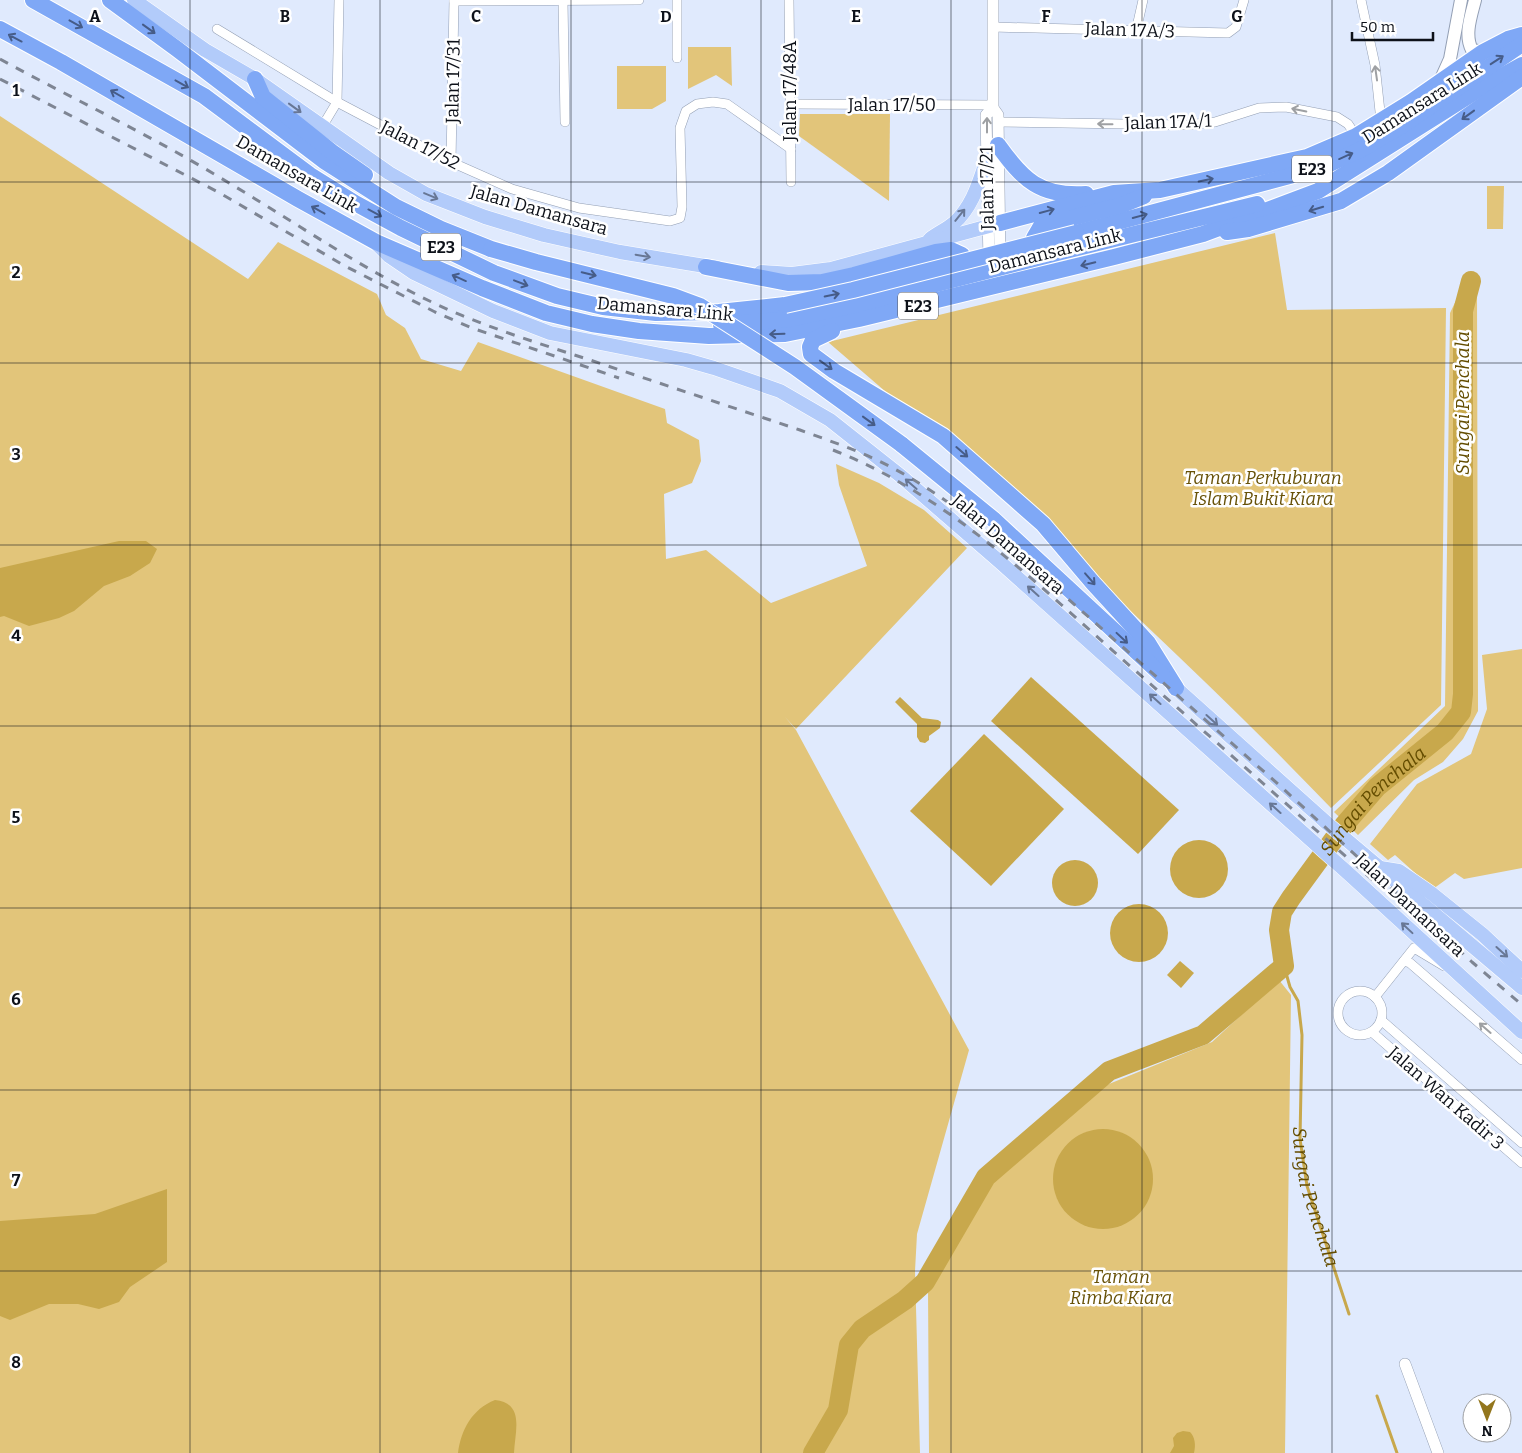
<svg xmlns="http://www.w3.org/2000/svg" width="1522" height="1453" font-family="Bitter,serif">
  <rect width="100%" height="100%" fill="#e0eafd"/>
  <g fill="#e2c57a">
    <polygon points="688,47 731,47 732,86 716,75 688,89"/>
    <polygon points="617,66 666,66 666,101 652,109 617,109"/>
    <polygon points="800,114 890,114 889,201 799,136"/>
    <polygon points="0,116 248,279 278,242 377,294 386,315 405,328 421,359 461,371 478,342 665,409 667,423 699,440 701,461 692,483 664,494 666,559 706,550 771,603 867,566 839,485 836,464 879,483 924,510 967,548 796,729 785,717 796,730 969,1050 917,1234 915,1271 920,1453 0,1453"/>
    <polygon points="1487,186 1504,186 1503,229 1487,229"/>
    <path d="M1275,233L1287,310L1446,308L1441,705L1331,808C1172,643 1002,491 828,342Z"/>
    <polygon points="1461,290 1477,290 1478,711 1463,739 1443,762 1414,780 1358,835 1334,812 1445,706 1450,313"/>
    <polygon points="1522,649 1522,868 1464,879 1455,873 1433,889 1395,855 1388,860 1370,844 1417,784 1471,754 1487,709 1482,655"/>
    <polygon points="1279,980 1291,995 1285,1453 929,1453 928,1288 991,1177 1104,1086 1212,1042"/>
  </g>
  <g fill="#c8a84c">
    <polygon points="119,541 146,541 157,549 150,563 130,576 104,586 74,611 59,618 29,626 4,616 0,617 0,568"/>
    <polygon points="1031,677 1179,810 1138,854 991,721"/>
    <polygon points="900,697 922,718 938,720 941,722 940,728 929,736 929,740 925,743 920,742 917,737 917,724 895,702"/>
    <polygon points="984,734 1064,809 991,886 910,811"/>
    <circle cx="1199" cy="869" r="29"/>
    <circle cx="1075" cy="883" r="23"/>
    <circle cx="1139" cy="933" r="29"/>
    <polygon points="1180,961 1194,973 1181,988 1167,975"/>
    <circle cx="1103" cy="1179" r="50"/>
    <polygon points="167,1189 167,1262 130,1287 119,1302 99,1309 78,1304 49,1304 10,1320 0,1316 0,1221 95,1214"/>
    <path d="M495,1400C525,1403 515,1431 514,1453H458C461,1430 472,1409 495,1400Z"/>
    <path d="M1183,1431L1190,1432C1195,1437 1196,1445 1194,1453H1170L1174,1446L1173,1438L1177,1433Z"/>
  </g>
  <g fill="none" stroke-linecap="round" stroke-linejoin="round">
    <g stroke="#c8a84c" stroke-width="3">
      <path id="s1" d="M1284,966L1290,987L1298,1001L1302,1035L1300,1139L1307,1186L1349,1314"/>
      <polyline points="1377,1396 1397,1453"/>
    </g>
    <path stroke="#c8a84c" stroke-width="20" id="s2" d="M813,1453L838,1410L849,1345L862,1329L905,1300L925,1282L986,1177L1109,1071L1203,1035L1284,966L1279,930L1282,912L1291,898L1345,824L1377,787L1445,732L1461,712L1463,694V311L1471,281"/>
    <g stroke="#939fb4" stroke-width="10">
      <g id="minor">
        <polyline points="677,0 677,58"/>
        <polyline points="789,0 791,182"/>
        <polyline points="1361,0 1375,65 1381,121"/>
        <polyline points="454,1 639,0"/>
        <polyline points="563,1 565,122"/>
        <polyline points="993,27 1228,33 1236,27 1244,0"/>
        <polyline points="217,29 337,102 451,162 512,189 579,208 670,221 680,218 682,207 680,128 686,111 697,104 713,102 727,104 791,149"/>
        <polyline points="1136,31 1143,0"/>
        <polyline points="790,104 993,105"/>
        <polyline points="998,122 1187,125 1215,122 1259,108 1286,107 1337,117 1348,124 1356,136"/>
        <polyline points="322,127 337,102 339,0"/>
        <polyline points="451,162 454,0"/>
        <polyline points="1404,961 1410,963 1522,1060"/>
        <circle cx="1360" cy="1013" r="22"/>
        <polyline points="1375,997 1414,948 1444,966"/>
        <polyline points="1381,1020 1522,1143"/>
        <polyline points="1372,1032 1522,1163"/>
      </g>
    </g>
    <g stroke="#939fb4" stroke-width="12">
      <g id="tertiary">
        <polyline points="993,0 993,108 998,115 1000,259"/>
        <polyline points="989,262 986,115 993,108"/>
        <polyline points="1405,1364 1438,1453"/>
      </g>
    </g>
    <g stroke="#939fb4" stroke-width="14">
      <g id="secondary">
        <path d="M1475,0C1471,16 1464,35 1472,50L1483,52"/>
        <polyline points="1441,79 1450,59 1461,0"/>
      </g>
    </g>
    <g stroke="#fff" stroke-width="15">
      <g id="primary">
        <polyline points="134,0 205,50 255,79 389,173 426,194 485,217 544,235 620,252 717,268"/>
        <path d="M930,239C938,233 947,229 954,223C973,206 979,182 987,159"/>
        <polyline points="378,245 389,256 414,273 493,311 550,333 686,360 714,368 780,391 830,420 902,477 1000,562 1349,874 1522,1032"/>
        <polyline points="761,272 792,274 831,269 1000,223"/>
        <polyline points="1176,688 1329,825 1522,988"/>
        <polyline points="1380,868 1399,871 1431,893 1482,934 1522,971"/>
      </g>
    </g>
    <g stroke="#fff" stroke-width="18">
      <g id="motorway">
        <polyline points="33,0 204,96 310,175 355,203 401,228 494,273 557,296 603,307 656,313 719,312 785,305"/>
        <polyline points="110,0 177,49 324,161 396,207 441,229 491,249"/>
        <polyline points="0,29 61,62 298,199 376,242 482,288 546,313 592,324 639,331 709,336 785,334 859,319 1114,257 1203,234 1318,191 1489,83 1522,65"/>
        <polyline points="255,79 263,97 273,105 332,152 365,175"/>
        <path d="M998,145C1023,180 1040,197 1086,194"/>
        <polyline points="1000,223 1114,193 1160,190 1307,157 1356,136 1411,102 1483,52 1508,39 1522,35"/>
        <polyline points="1227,232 1248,229 1341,201 1388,173 1522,77"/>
        <polyline points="1076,233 1323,167 1360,150 1403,125 1522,44"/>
        <polyline points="1041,251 1037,250 1034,238 1041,226 1122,205 1144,196"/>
        <polyline points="706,267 788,283 822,282 854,275 936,252 951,250 962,255 965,262 965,269 961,272"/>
        <polyline points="721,325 790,319 855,305 1061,252 1257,204"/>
        <polyline points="832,331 813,340 810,347 811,354 834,371 943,436 1043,524 1093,583 1148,643 1176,688"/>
        <polyline points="901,444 993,519 1163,676"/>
      </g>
    </g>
    <use href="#minor" stroke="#fff" stroke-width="9"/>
    <use href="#tertiary" stroke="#fff" stroke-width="11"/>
    <use href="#secondary" stroke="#fff" stroke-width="12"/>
    <use href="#primary" stroke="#b2cbfa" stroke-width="14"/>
    <use href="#motorway" stroke="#7fa8f6" stroke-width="16"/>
    <g stroke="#7e8593" stroke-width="3" stroke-dasharray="9 9" stroke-linecap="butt">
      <path d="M0,59C73,99 148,134 219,177C292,220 361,269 438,305C488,328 541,344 593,361C662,384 731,407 800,430C830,441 860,451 889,466C937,491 981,526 1024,560L1278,784L1472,962L1522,1005"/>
      <polyline points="0,79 218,192 345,266 435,312 472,328 619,378"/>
      <path d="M833,450C945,494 1032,579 1121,658C1206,733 1291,808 1376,883"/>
    </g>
    <g stroke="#fff" stroke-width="18" stroke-linecap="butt">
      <g id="motorway-bridge">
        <polyline points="491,249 536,262 673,296 700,306 795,367 901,444"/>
        <polyline points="785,305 853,290 1076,233"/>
      </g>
    </g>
    <use href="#motorway-bridge" stroke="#7fa8f6" stroke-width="16"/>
  </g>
  <defs><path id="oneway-shaft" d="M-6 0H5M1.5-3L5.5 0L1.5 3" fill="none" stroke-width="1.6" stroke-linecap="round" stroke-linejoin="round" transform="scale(1.25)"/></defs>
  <g stroke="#465c88">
    <use href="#oneway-shaft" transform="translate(76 24) rotate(29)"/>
    <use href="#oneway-shaft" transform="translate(149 29) rotate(36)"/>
    <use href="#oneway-shaft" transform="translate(15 38) rotate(-152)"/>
    <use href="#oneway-shaft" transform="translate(1497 60) rotate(-33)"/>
    <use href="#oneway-shaft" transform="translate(182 84) rotate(29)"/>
    <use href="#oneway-shaft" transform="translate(117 94) rotate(-150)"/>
    <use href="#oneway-shaft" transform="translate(1468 115) rotate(144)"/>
    <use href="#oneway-shaft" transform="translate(1346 156) rotate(-24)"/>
    <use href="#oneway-shaft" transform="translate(1206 180) rotate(-12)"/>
    <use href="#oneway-shaft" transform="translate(1316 209) rotate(163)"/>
    <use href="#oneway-shaft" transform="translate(318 210) rotate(-151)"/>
    <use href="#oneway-shaft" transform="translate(1047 211) rotate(-15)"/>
    <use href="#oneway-shaft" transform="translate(375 213) rotate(28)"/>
    <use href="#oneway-shaft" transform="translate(1140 216) rotate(-15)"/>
    <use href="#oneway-shaft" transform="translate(1088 264) rotate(166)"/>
    <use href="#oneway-shaft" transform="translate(589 274) rotate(13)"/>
    <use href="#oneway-shaft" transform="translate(459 278) rotate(-156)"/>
    <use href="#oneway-shaft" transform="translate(521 283) rotate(21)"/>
    <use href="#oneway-shaft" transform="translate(832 295) rotate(-12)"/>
    <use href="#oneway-shaft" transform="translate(777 334) rotate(178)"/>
    <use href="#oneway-shaft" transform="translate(826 365) rotate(36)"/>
    <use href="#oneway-shaft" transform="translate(869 421) rotate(36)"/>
    <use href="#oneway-shaft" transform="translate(962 452) rotate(41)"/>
    <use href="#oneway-shaft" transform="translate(1090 579) rotate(49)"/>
    <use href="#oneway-shaft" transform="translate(1122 638) rotate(43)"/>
  </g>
  <g stroke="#9ea0a3">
    <use href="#oneway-shaft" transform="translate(1376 73) rotate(-98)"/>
    <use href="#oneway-shaft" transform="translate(1299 110) rotate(-168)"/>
    <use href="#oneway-shaft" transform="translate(1105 124) rotate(-179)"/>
    <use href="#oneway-shaft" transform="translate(987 125) rotate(-90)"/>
    <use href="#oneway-shaft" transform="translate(1485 1028) rotate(-139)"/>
  </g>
  <g stroke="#687795">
    <use href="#oneway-shaft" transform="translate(295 108) rotate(36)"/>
    <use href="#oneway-shaft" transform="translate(431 196) rotate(23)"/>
    <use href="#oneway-shaft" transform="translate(960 215) rotate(-51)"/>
    <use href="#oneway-shaft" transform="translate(643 256) rotate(10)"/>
    <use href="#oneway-shaft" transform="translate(911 484) rotate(-139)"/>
    <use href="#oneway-shaft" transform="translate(1033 591) rotate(-138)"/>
    <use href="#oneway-shaft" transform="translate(1155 699) rotate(-138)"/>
    <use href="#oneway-shaft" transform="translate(1212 720) rotate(42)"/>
    <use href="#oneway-shaft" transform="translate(1275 808) rotate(-138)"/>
    <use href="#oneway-shaft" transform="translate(1407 928) rotate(-137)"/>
    <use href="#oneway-shaft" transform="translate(1502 952) rotate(42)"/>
  </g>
  <path fill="none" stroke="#0d1119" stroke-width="1" stroke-opacity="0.55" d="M190,0V1453M380,0V1453M571,0V1453M761,0V1453M951,0V1453M1142,0V1453M1332,0V1453M0,182H1522M0,363H1522M0,545H1522M0,726H1522M0,908H1522M0,1090H1522M0,1271H1522"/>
  <g text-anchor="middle" stroke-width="5" stroke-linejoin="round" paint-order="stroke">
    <g fill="#fff" stroke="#56585e" stroke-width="1">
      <rect x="1292" y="155.5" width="40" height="27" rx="4"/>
      <rect x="421" y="233.5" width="40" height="27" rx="4"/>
      <rect x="898" y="292.5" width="40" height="27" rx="4"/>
    </g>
    <g font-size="16" font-weight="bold" fill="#0d1119">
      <text x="1312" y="175">E23</text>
      <text x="441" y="253">E23</text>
      <text x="918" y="312">E23</text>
    </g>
    <g font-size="18" fill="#0d1119" stroke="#fff">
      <text transform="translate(1130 30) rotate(2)" y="6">Jalan 17A/3</text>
      <text transform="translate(453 81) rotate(-89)" y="6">Jalan 17/31</text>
      <text transform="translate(790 91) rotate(-90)" y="6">Jalan 17/48A</text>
      <text transform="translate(1422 103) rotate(-32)" y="6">Damansara Link</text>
      <text x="892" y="111">Jalan 17/50</text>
      <text transform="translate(1168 122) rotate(-2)" y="6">Jalan 17A/1</text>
      <text transform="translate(420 145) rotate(27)" y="6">Jalan 17/52</text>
      <text transform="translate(297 174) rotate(30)" y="6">Damansara Link</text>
      <text transform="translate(987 188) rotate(-91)" y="6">Jalan 17/21</text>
      <text transform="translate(539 210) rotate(16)" y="6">Jalan Damansara</text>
      <text transform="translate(1055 251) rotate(-14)" y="6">Damansara Link</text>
      <text transform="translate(665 309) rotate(5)" y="6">Damansara Link</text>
      <text transform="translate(1008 544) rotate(41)" y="6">Jalan Damansara</text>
      <text transform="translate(1410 905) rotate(43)" y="6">Jalan Damansara</text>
      <text transform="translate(1446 1098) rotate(41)" y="6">Jalan Wan Kadir 3</text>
    </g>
    <g font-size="18" font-style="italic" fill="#675107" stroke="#fff">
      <text x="1263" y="484">Taman Perkuburan<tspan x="1263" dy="21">Islam Bukit Kiara</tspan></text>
      <text x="1121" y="1283">Taman<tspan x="1121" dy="21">Rimba Kiara</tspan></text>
    </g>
    <g font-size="19" font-style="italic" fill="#644d01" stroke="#fff">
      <text transform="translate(1462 403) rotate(-90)" y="7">Sungai Penchala</text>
      <text dy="7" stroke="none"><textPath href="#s2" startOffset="905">Sungai Penchala</textPath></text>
      <text dy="7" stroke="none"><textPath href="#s1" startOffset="236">Sungai Penchala</textPath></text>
    </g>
  </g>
  <g font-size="16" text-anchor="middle" font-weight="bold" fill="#0d1119" stroke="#fff" stroke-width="5" stroke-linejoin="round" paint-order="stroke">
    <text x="95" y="22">A</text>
    <text x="285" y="22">B</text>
    <text x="476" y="22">C</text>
    <text x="666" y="22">D</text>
    <text x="856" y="22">E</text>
    <text x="1046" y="22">F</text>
    <text x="1237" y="22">G</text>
    <text x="16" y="96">1</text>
    <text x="16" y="278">2</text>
    <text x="16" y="460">3</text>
    <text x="16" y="641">4</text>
    <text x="16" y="823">5</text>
    <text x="16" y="1005">6</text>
    <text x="16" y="1186">7</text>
    <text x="16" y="1368">8</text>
  </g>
  <g transform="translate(1487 1418) rotate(180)"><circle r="24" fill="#ffffff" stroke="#9ea0a3"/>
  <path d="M0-4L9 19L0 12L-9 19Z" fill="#93761d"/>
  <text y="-8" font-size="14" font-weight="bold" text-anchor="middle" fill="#0d1119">N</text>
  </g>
  <path d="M1352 32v8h81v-8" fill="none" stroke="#0d1119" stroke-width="2.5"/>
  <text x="1360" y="32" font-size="15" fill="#0d1119" stroke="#ffffff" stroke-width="4" paint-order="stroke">50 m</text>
</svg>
